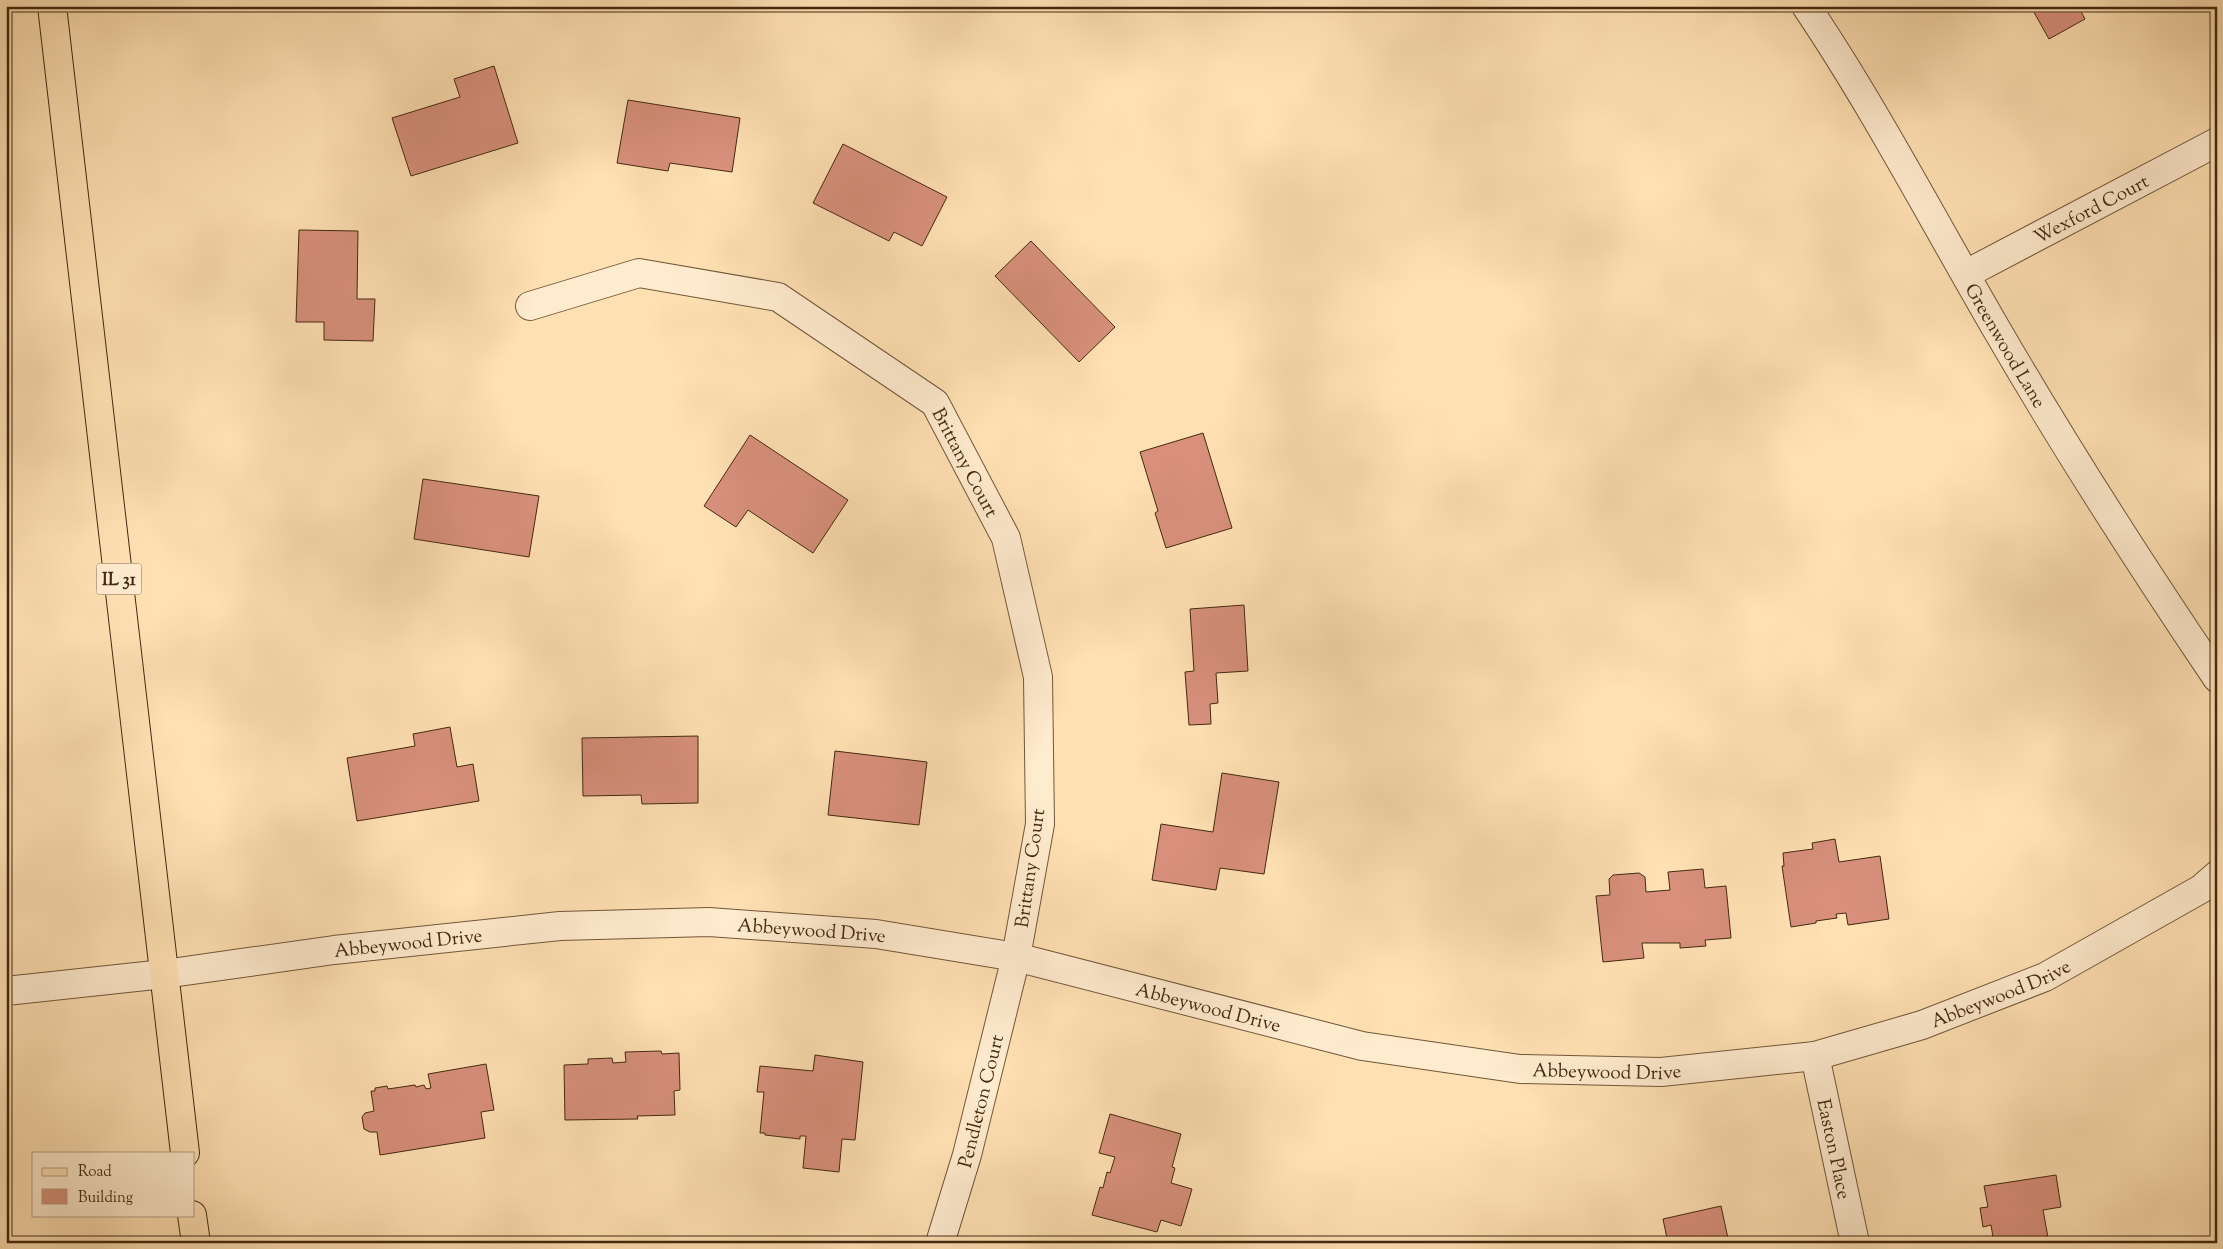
<svg xmlns="http://www.w3.org/2000/svg" width="2223" height="1249" font-family="'Sorts Mill Goudy',serif">
  <rect width="100%" height="100%" fill="#ffe0b3"/>
  <filter id="stains"><feTurbulence type="fractalNoise" baseFrequency=".004" numOctaves="4"/><feColorMatrix values="0 0 0 0 .2 0 0 0 0 .09 0 0 0 0 .02 0 0 0 .5 -.17"/></filter>
  <radialGradient id="worn" r=".72"><stop offset=".6" stop-color="#630" stop-opacity="0"/><stop offset="1" stop-color="#630" stop-opacity=".3"/></radialGradient>
  <g fill="#d8907c" stroke="#432910">
    <polygon points="2078,6 2085,19 2049,39 2031,7"/>
    <polygon points="494,66 518,143 411,176 392,118 460,97 454,79"/>
    <polygon points="628,100 740,118 732,172 670,163 668,171 617,163"/>
    <polygon points="843,144 947,197 922,246 894,232 889,241 813,203"/>
    <polygon points="299,230 358,231 357,299 375,299 373,341 324,340 324,322 296,322"/>
    <polygon points="1031,241 1115,327 1079,362 995,276"/>
    <polygon points="1203,433 1232,528 1166,548 1155,513 1158,511 1140,452"/>
    <polygon points="750,435 848,500 813,553 748,510 736,527 704,506"/>
    <polygon points="423,479 539,496 529,557 414,539"/>
    <polygon points="1244,605 1248,671 1216,673 1218,703 1210,704 1211,724 1189,725 1185,672 1194,671 1190,609"/>
    <polygon points="450,727 457,767 473,764 479,801 357,821 347,758 415,746 413,734"/>
    <polygon points="698,736 698,803 642,804 641,795 583,796 582,738"/>
    <polygon points="835,751 927,762 919,825 828,815"/>
    <polygon points="1222,773 1279,782 1264,874 1220,868 1216,890 1152,880 1161,824 1213,832"/>
    <polygon points="1835,839 1839,862 1880,856 1889,919 1848,925 1846,913 1836,914 1837,918 1816,921 1816,923 1791,927 1782,866 1784,866 1783,853 1813,849 1812,843"/>
    <polygon points="1703,869 1705,888 1726,886 1731,938 1705,940 1706,946 1680,948 1680,943 1642,943 1644,958 1603,962 1596,896 1610,895 1609,879 1613,875 1639,873 1645,877 1646,892 1670,890 1668,872"/>
    <polygon points="661,1051 662,1054 679,1053 680,1090 674,1091 675,1115 637,1116 638,1119 565,1120 564,1065 588,1064 588,1059 612,1058 613,1063 626,1062 625,1052"/>
    <polygon points="815,1055 863,1062 855,1140 842,1139 839,1172 803,1168 806,1136 800,1136 800,1139 765,1135 765,1133 760,1133 764,1092 757,1092 760,1066 813,1071"/>
    <polygon points="486,1064 494,1110 481,1112 485,1138 380,1155 377,1132 370,1132 364,1129 362,1117 365,1113 374,1111 371,1091 375,1091 375,1088 387,1086 388,1089 415,1085 416,1087 424,1085 426,1089 431,1088 428,1074"/>
    <polygon points="1110,1114 1181,1134 1172,1167 1175,1168 1171,1183 1192,1189 1181,1226 1161,1220 1157,1232 1092,1215 1100,1187 1103,1188 1107,1172 1110,1173 1115,1157 1099,1153"/>
    <polygon points="2056,1175 2061,1207 2043,1210 2049,1243 1994,1243 1991,1225 1983,1227 1980,1208 1988,1207 1984,1186"/>
    <polygon points="1721,1206 1729,1243 1668,1243 1663,1219"/>
  </g>
  <g fill="none" stroke-linecap="round" stroke-linejoin="round">
    <g stroke="#725739" stroke-width="30">
      <g id="street">
        <path id="s1" d="M1806,6C1876,110 1934,222 1997,330C2066,449 2140,564 2217,678"/>
        <path id="s2" d="M1966,274L2217,142"/>
        <path id="s3" d="M530,306L639,273L778,297L935,403L1006,538L1038,677L1040,824L1016,957L967,1155L940,1243"/>
        <path id="s4" d="M6,991L164,974L334,950L560,926L709,922L876,934L1016,957L1362,1046L1520,1069L1661,1072L1815,1056L1922,1025L2045,977L2201,889L2217,875"/>
        <path id="s5" d="M1815,1056L1855,1243"/>
      </g>
    </g>
    <g stroke="#432910" stroke-width="30">
      <g id="primary">
        <polyline points="52,6 185,1153"/>
        <polyline points="192,1215 196,1243"/>
      </g>
    </g>
    <use href="#street" stroke="#ffebce" stroke-width="28"/>
    <use href="#primary" stroke="#ffe0b3" stroke-width="28"/>
  </g>
  <g text-anchor="middle" stroke-width="4.5" stroke-linejoin="round" paint-order="stroke">
    <rect fill="#ffebce" stroke="#7b6349" stroke-width="1" x="96.5" y="563.5" width="45" height="31" rx="4"/>
    <g font-size="18" font-weight="bold" fill="#432910">
      <text x="119" y="585">IL 31</text>
    </g>
    <g font-size="19" fill="#432910" stroke="#ffebce">
      <text dy="7" stroke="none"><textPath href="#s2" startOffset="141">Wexford Court</textPath></text>
      <text dy="7" stroke="none"><textPath href="#s1" startOffset="394">Greenwood Lane</textPath></text>
      <text dy="7" stroke="none"><textPath href="#s3" startOffset="511">Brittany Court</textPath></text>
      <text transform="translate(1029 868) rotate(-82)" y="7">Brittany Court</text>
      <text dy="7" stroke="none"><textPath href="#s4" startOffset="810">Abbeywood Drive</textPath></text>
      <text dy="7" stroke="none"><textPath href="#s4" startOffset="405">Abbeywood Drive</textPath></text>
      <text dy="7" stroke="none"><textPath href="#s4" startOffset="2025">Abbeywood Drive</textPath></text>
      <text dy="7" stroke="none"><textPath href="#s4" startOffset="1215">Abbeywood Drive</textPath></text>
      <text dy="7" stroke="none"><textPath href="#s4" startOffset="1620">Abbeywood Drive</textPath></text>
      <text transform="translate(980 1101) rotate(-76)" y="7">Pendleton Court</text>
      <text dy="7" stroke="none"><textPath href="#s5" startOffset="95">Easton Place</textPath></text>
    </g>
  </g>
  <rect width="2223" height="1249" fill="none" stroke="#ffe0b3" stroke-width="25"/>
  <rect x="8" y="8" width="2208" height="1234" fill="none" stroke="#432910" stroke-width="2.5"/>
  <rect x="12" y="12" width="2198" height="1224" fill="none" stroke="#432910"/>
  <rect x="32" y="1152" width="162" height="65" fill="#ffebce" stroke="#b49d82"/>
  <rect x="42" y="1168" width="25" height="8" fill="#ffe0b3" stroke="#b49d82"/>
  <text x="78" y="1176" font-size="15" fill="#432910">Road</text>
  <rect x="42" y="1189" width="25" height="15" fill="#d8907c" stroke="#b49d82"/>
  <text x="78" y="1202" font-size="15" fill="#432910">Building</text>
  <rect width="100%" height="100%" filter="url(#stains)"/>
  <rect width="100%" height="100%" fill="url(#worn)"/>
</svg>
